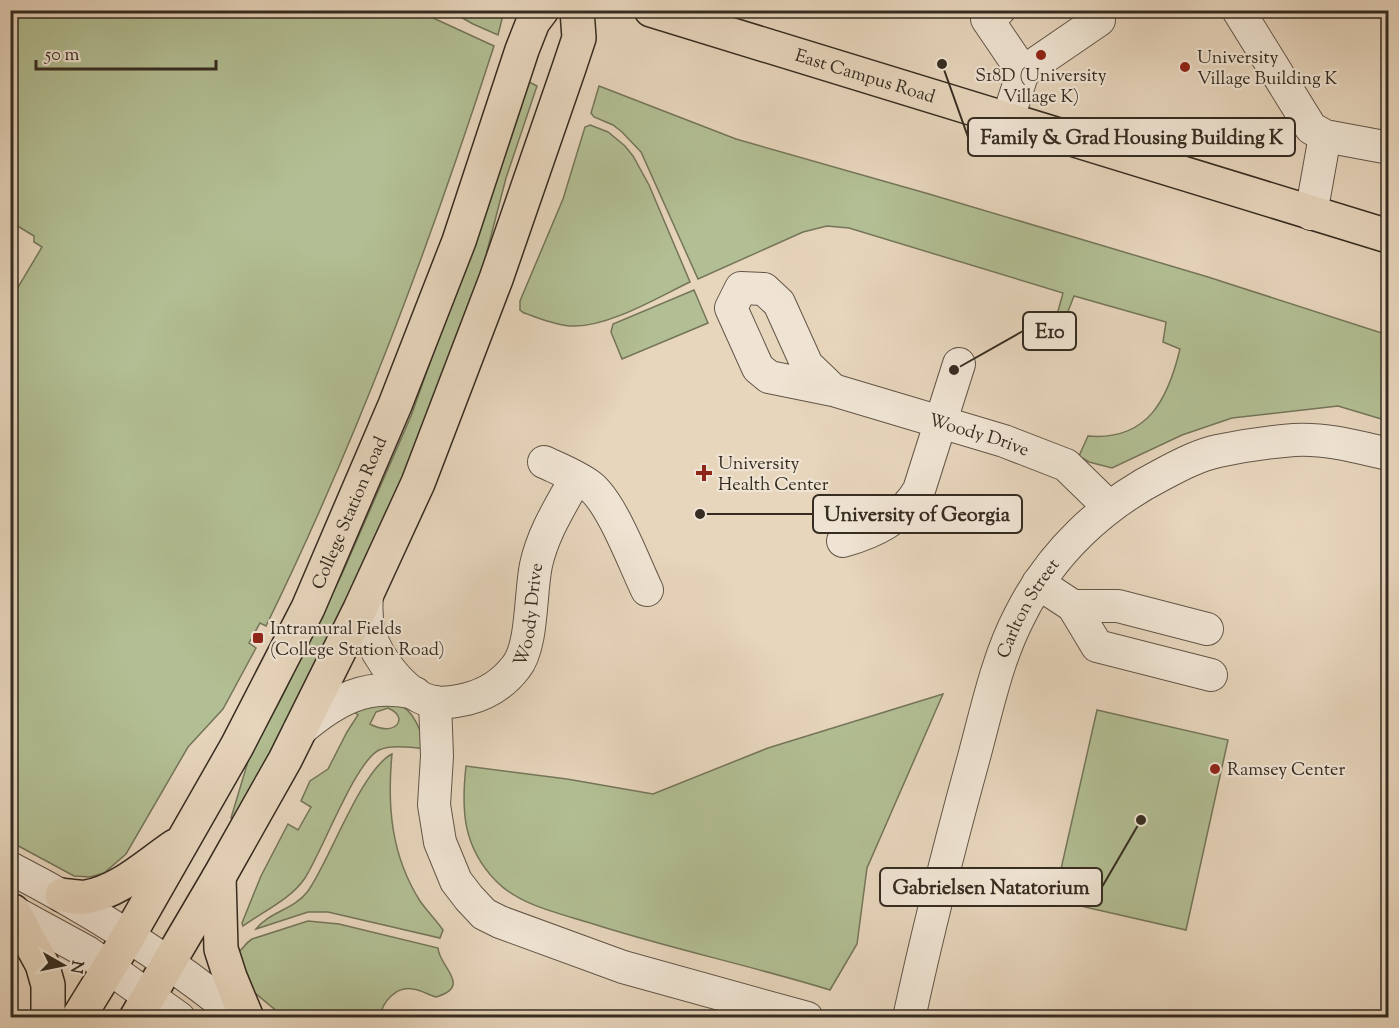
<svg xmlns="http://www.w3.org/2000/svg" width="1399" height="1028" font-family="'Sorts Mill Goudy',serif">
  <rect width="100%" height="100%" fill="#e7d5bc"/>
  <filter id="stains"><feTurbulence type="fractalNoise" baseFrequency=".00333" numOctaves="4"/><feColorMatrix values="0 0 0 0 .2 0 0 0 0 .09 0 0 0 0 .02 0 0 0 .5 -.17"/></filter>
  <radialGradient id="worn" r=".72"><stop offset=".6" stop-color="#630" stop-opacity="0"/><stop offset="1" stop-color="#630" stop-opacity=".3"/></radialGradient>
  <g fill="#b2be93" stroke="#74755a" stroke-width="1.5" fill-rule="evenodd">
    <path d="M10,11H418L494,46C430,244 358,438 266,626L260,623L249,643L256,648L223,709L188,747L126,854L104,873L90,877L74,876L11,842V299L42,247L34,242V236L11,222Z"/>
    <polygon points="450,11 504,11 498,35 473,24"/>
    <polygon points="527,81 537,86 506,178 478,286 411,459 348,600 288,720 234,819 231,818 249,758 282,697 342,574 411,416 466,262"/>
    <path d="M599,86L736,139L929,194L1208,277L1388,335V421L1338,406L1232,418L1182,435L1112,468L1089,462L1079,456L1088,436C1148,441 1168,399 1180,349L1163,342L1166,322L1074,296L1067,314L1062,316L1058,311L1063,293L849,228L827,226L803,232L698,279L641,152L622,132L613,125L594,117L591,113Z"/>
    <path d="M590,125L608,132L625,146L633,156L649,185L690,282C658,297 609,327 573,326C557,326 539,318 524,313L520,310V301L563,199L585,127Z"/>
    <polygon points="694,290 708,323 622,359 611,332 613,324"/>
    <path d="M943,694L867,868L857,944L830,990C749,965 667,948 587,922C557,913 518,904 496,881C463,847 461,811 466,766L567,779L653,794L768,748Z"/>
    <path d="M362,703C373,703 387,701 397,704C414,709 422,733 425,749C412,747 391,744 379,750C355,762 322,852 305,878C291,899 264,911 243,926L242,923L261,876L288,824L298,830L311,807L301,801L310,781L328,769L347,732L358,715L351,709ZM388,708C410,717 396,738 370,724L376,712Z"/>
    <polygon points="1097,710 1228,740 1186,930 1054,900"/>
    <path d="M392,754C387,806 391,855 420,901C427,911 436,920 443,930L440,938L328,912H308L256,929C269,912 295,909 308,891C330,860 361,770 392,754Z"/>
    <path d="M308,921L339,924L438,948C439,967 473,986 436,997C429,995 421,990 413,989C396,986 382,1002 380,1017H284L250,989L235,955C243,950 244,944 252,939Z"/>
  </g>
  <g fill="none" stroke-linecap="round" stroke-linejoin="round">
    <g stroke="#625648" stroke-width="34">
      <g id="minor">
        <polyline points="999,10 987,19 1023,72"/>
        <polyline points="1238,10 1311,128 1325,136 1384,147"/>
        <polyline points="1007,121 1023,72 1099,20 1092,10"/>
        <polyline points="1311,214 1325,136"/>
        <path id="s1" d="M833,390L807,365L779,303L764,289L741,288L731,308L758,368L769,377L833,390L1004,441L1066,465L1109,507"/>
        <path d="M544,462C559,469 577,476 590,486C612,503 634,563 647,590"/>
        <path d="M843,541C874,532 902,519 919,490L959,364"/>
        <polyline points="1038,583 1073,606 1097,646 1211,675"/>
        <path id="s2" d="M367,595C366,607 366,619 369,631C376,657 406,698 435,702C444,704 458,701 467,699C487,694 503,684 516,667C533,646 530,593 536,565C543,533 560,507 576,478"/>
        <polyline points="1073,606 1118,606 1207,629"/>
        <polyline points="435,702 437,756 434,805 440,842 456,881 469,898 484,914 500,922 623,967 807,1018"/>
        <path d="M299,731C335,700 366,682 415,693"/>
        <path d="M10,868C92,910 170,960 241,1018"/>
        <polyline points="10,910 87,952 179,1018"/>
        <path id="s3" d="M909,1018C928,930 950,844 974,757C987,709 997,659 1020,615C1051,553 1102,505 1163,474C1180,465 1199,455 1218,451C1242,446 1270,442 1294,440C1326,438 1358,447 1388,454"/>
      </g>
    </g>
    <g stroke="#362c21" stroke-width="36">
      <g id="major">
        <path id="s4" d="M651,10L1388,236"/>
        <polyline points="219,877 221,949 230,977 247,1018"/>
        <path d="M62,895C70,896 78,898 86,897C119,892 148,864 175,846"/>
        <polyline points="13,911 42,964 48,985 48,1018"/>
        <path id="s5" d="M78,1018L128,937L237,746L308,608L395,405L459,241L522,50L533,22L542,10"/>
        <polyline points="136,1018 219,877 285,760 360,609 418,483 496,279 569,68 579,38 577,10"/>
      </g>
    </g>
    <use href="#minor" stroke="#efe4d3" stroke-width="32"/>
    <use href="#major" stroke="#e7d5bc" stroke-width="33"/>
  </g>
  <g fill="#8f2418" stroke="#efe4d3" stroke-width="2">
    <circle cx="1041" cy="55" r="6"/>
    <circle cx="1185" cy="67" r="6"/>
    <path d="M701 464h6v6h6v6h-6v6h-6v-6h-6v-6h6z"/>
    <rect x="252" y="632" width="12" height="12" rx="3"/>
    <circle cx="1215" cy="769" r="6"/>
  </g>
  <g text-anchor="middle" stroke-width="4.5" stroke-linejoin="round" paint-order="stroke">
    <g font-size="18" fill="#362c21" stroke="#efe4d3" text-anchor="start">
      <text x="1197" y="63">University<tspan x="1197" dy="21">Village Building K</tspan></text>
      <text x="1041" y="81" text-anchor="middle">S18D (University<tspan x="1041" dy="21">Village K)</tspan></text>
      <text x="718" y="469">University<tspan x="718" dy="21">Health Center</tspan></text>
      <text x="270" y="634">Intramural Fields<tspan x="270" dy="21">(College Station Road)</tspan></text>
      <text x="1227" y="775">Ramsey Center</text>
    </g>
    <g font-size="18" fill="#362c21" stroke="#efe4d3">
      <text dy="6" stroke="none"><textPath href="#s4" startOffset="224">East Campus Road</textPath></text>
      <text dy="6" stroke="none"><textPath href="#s1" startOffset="468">Woody Drive</textPath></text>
      <text dy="6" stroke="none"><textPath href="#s5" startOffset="574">College Station Road</textPath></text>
      <text dy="6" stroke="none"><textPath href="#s3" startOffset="428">Carlton Street</textPath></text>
      <text dy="6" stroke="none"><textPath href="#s2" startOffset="284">Woody Drive</textPath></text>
    </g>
  </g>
  <path fill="none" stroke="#362c21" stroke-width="2" d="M942 64L968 137M954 370L1023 331M700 514L813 514M1141 820L1102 887"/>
  <g fill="#362c21" stroke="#efe4d3" stroke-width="2">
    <circle cx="942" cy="64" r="6"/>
    <circle cx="954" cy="370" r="6"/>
    <circle cx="700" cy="514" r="6"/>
    <circle cx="1141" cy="820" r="6"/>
  </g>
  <g fill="#efe4d3" stroke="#362c21" stroke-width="2">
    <rect x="968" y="118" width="327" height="38" rx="6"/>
    <rect x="1023" y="312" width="53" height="38" rx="6"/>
    <rect x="813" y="495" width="209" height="38" rx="6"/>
    <rect x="880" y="868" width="222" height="38" rx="6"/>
  </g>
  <g font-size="20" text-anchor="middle" font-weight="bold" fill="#362c21">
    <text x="1132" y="144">Family &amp; Grad Housing Building K</text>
    <text x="1050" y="338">E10</text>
    <text x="917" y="521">University of Georgia</text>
    <text x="991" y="894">Gabrielsen Natatorium</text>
  </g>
  <rect width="1399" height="1028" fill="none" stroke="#e7d5bc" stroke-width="36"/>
  <rect x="12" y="12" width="1375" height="1004" fill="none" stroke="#362c21" stroke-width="3"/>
  <rect x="18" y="18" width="1363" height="992" fill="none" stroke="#362c21" stroke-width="1.5"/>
  <g transform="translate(63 965) rotate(99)" stroke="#efe4d3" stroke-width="4.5" paint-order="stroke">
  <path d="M0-4.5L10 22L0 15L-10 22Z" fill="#362c21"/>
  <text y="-9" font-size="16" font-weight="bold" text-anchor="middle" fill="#362c21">N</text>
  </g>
  <path d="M36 60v9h180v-9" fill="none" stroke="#362c21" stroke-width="3"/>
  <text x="45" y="60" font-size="18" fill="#362c21" stroke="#efe4d3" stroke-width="4.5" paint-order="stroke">50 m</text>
  <rect width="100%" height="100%" filter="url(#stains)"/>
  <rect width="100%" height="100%" fill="url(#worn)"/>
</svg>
